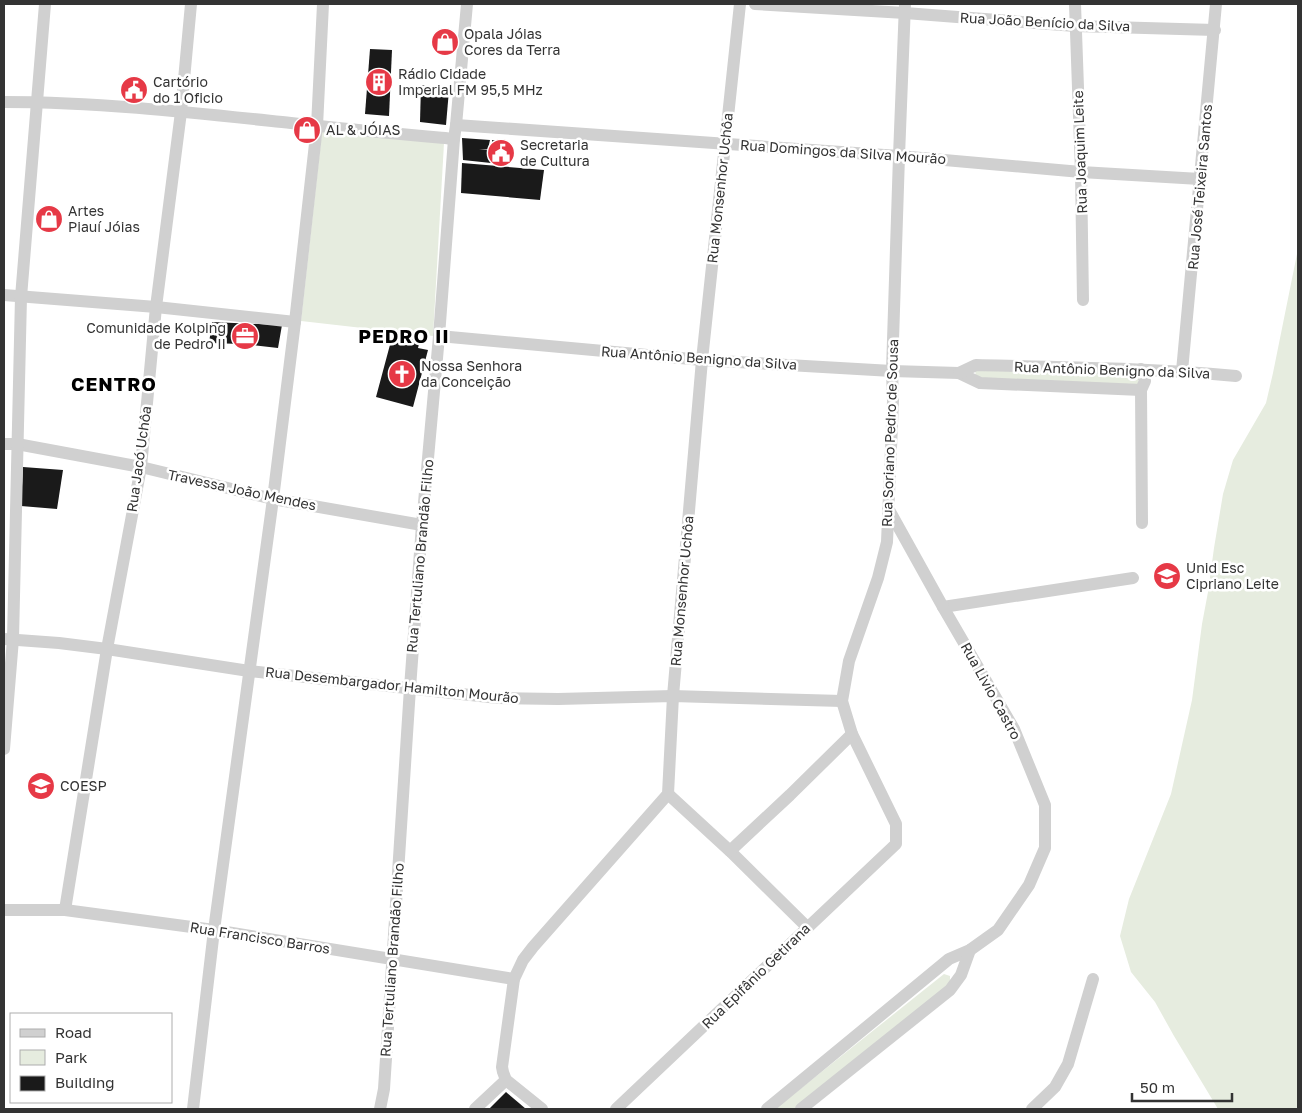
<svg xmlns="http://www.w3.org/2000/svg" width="1302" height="1113" font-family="'Golos Text',sans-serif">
  <rect width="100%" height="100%" fill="#fff"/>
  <g fill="#e6ecdf">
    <polygon points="322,132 444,143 433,336 301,321"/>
    <polygon points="1298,249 1298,1109 1218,1109 1174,1036 1155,1002 1131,972 1120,936 1129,899 1171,794 1192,700 1202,624 1208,592 1214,548 1223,494 1233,460 1266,403 1273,373"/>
    <polygon points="975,368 1139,373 1138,388 976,380"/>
    <polygon points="944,974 950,976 950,981 947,987 796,1109 775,1109"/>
  </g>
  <g fill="#1a1a1a">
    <polygon points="370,49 392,50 389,116 365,114"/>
    <polygon points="126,81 141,81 141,99 125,99"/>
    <polygon points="421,85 449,90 446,125 420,122"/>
    <polygon points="462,138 490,140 488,149 479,149 492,150 491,163 463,160"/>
    <polygon points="492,140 511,143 510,163 493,162"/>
    <polygon points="462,163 544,170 540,200 461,193"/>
    <polygon points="212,322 282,325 278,348 242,344 209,343"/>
    <polygon points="407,336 420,340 418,348 428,350 413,407 376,397 391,341 404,344"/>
    <polygon points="23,467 63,470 57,509 21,506"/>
    <polygon points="506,1092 526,1109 489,1109"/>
  </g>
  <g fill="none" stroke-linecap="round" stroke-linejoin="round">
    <g stroke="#d0d0d0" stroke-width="12">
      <polyline points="755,4 905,13 1075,26 1215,30"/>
      <polyline points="1075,4 1081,172 1083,300"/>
      <path d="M4,102C100,102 196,113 291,123C345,129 400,134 454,139"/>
      <polyline points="456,125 899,156 1081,172 1200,179"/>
      <polyline points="4,295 156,307 295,322"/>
      <polyline points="439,336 702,360 892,371 959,373 980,383 1141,390"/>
      <polyline points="1141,369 1145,381 1141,390 1142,523"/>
      <polyline points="1182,371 1216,4"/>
      <path d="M959,373L976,365C1063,367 1149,368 1236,376"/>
      <polyline points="4,444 17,444 141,467 273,499 422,525"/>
      <polyline points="943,607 1133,578"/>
      <polyline points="4,639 59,643 107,649 249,671 498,698 558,699 673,696 842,701"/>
      <polyline points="4,749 13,639 21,297 45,4"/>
      <polyline points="668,794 730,851 807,927"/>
      <polyline points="730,851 790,795 852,734"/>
      <polyline points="4,910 65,910 214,930 514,979"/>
      <polyline points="65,910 107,649 141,467 156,307 181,112 191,4"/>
      <polyline points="193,1109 214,930 273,499 295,322 317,126 323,4"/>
      <polyline points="380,1109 384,1089 410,688 422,525 439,336 454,139 456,125 467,4"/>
      <polyline points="475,1109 506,1080"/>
      <polyline points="542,1109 506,1080 503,1072 502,1067 514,979 523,960 533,947 668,794 673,696 702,360 740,4"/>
      <polyline points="616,1109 896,844 896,824 852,734 842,701 849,661 878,578 887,542 893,401 892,371 899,156 905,4"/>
      <polyline points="767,1109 949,959 970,950 998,930 1029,885 1045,848 1045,805 1014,729 943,607 888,508"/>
      <polyline points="801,1109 950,990 961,975 970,950"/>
      <polyline points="1032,1109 1055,1087 1068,1064 1093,979"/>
    </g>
  </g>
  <defs>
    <g id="shop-disc" transform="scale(1.4375)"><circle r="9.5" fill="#e63946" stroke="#fff"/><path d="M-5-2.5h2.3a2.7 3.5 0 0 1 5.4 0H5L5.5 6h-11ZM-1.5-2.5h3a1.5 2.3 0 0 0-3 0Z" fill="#fff"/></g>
    <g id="building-disc" transform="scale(1.4375)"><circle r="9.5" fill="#e63946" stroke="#fff"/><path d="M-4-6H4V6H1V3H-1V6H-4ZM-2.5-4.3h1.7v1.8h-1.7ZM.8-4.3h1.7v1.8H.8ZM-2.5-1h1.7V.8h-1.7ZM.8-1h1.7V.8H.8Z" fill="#fff"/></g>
    <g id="civic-disc" transform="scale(1.4375)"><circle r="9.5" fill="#e63946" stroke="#fff"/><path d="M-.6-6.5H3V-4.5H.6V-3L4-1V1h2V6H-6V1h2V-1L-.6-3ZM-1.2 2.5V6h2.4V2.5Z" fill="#fff"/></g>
    <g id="office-disc" transform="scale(1.4375)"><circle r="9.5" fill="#e63946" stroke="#fff"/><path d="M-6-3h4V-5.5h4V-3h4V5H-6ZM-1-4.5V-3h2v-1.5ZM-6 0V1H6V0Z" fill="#fff"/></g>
    <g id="church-disc" transform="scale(1.4375)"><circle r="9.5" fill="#e63946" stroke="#fff"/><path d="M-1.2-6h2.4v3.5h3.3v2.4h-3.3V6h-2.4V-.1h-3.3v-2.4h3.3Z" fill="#fff"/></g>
    <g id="school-disc" transform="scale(1.4375)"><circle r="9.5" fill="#e63946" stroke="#fff"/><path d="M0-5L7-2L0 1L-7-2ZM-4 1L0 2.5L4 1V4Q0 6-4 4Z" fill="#fff"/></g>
  </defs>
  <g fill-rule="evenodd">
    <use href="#shop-disc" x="445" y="42"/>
    <use href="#building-disc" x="379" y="82"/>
    <use href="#civic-disc" x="134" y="90"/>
    <use href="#shop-disc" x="307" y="130"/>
    <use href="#civic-disc" x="501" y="153"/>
    <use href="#shop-disc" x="49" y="219"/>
    <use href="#office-disc" x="245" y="336"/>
    <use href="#church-disc" x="402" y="374"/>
    <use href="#school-disc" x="1167" y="576"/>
    <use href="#school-disc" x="41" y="786"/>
  </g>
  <g text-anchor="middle" stroke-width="5" stroke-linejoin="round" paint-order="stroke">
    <g font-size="14" fill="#333" stroke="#fff">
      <text transform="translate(1045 22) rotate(3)" y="5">Rua João Benício da Silva</text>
      <text transform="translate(843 152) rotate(4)" y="5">Rua Domingos da Silva Mourão</text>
      <text transform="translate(1080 152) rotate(-92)" y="5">Rua Joaquim Leite</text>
      <text transform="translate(1200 187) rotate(-85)" y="5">Rua José Teixeira Santos</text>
      <text transform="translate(720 188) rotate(-84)" y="5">Rua Monsenhor Uchôa</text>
      <text transform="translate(699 358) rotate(4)" y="5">Rua Antônio Benigno da Silva</text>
      <text transform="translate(1112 370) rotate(2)" y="5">Rua Antônio Benigno da Silva</text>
      <text transform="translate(890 433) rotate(-88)" y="5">Rua Soriano Pedro de Sousa</text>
      <text transform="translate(139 459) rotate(-82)" y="5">Rua Jacó Uchôa</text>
      <text transform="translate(242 490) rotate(12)" y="5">Travessa João Mendes</text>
      <text transform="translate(420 556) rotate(-85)" y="5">Rua Tertuliano Brandão Filho</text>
      <text transform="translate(682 591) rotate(-85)" y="5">Rua Monsenhor Uchôa</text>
      <text transform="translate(392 685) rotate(6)" y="5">Rua Desembargador Hamilton Mourão</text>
      <text transform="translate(991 691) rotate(61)" y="5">Rua Livio Castro</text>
      <text transform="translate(260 938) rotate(9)" y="5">Rua Francisco Barros</text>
      <text transform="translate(392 960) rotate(-86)" y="5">Rua Tertuliano Brandão Filho</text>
      <text transform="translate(756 976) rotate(-44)" y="5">Rua Epifânio Getirana</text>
    </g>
    <g font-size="14" fill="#333" stroke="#fff" text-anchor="start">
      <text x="464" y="39">Opala Jóias<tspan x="464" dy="16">Cores da Terra</tspan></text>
      <text x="398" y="79">Rádio Cidade<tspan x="398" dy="16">Imperial FM 95,5 MHz</tspan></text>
      <text x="153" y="87">Cartório<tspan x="153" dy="16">do 1 Oficio</tspan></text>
      <text x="326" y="135">AL &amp; JÓIAS</text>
      <text x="520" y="150">Secretaria<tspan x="520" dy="16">de Cultura</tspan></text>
      <text x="68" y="216">Artes<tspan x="68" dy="16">Piauí Jóias</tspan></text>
      <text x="226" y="333" text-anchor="end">Comunidade Kolping<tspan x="226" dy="16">de Pedro II</tspan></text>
      <text x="421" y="371">Nossa Senhora<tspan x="421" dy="16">da Conceição</tspan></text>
      <text x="1186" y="573">Unid Esc<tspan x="1186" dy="16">Cipriano Leite</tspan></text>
      <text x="60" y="791">COESP</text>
    </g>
    <g font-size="19" font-weight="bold" letter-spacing="1" fill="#000" stroke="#fff">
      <text x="404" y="343">PEDRO II</text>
      <text x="114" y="391">CENTRO</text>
    </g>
  </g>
  <rect width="1302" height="1113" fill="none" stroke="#333333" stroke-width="10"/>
  <rect x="10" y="1013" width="162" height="90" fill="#ffffff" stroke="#adadad"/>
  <rect x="20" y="1029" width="25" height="8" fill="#d0d0d0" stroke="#adadad"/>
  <text x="55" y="1038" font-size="15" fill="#333333">Road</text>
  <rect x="20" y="1050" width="25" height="15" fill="#e6ecdf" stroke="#adadad"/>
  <text x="55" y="1063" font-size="15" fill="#333333">Park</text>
  <rect x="20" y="1076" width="25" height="15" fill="#1a1a1a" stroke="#adadad"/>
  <text x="55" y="1088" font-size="15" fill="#333333">Building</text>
  <path d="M1132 1093v8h100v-8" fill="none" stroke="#333333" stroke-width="2.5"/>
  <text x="1140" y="1093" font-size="15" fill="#333333" stroke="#ffffff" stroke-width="4" paint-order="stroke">50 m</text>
</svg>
